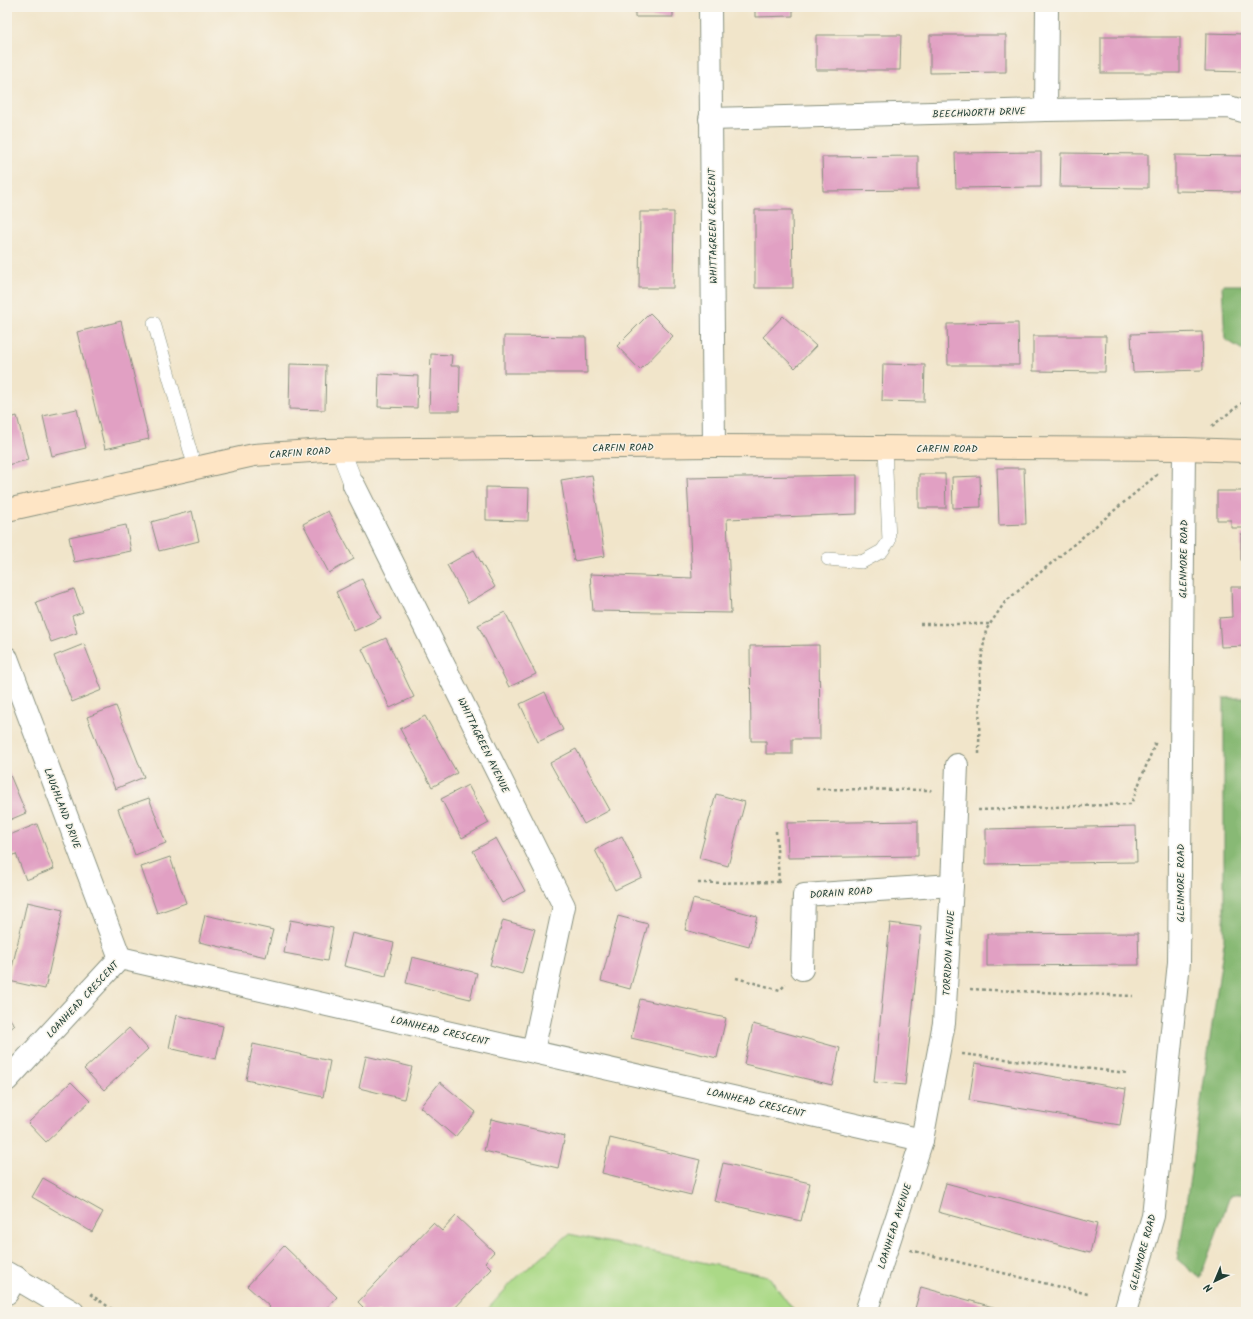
<svg xmlns="http://www.w3.org/2000/svg" width="1253" height="1319" font-family="Kalam,sans-serif">
  <rect width="100%" height="100%" fill="#f7f3e8"/>
  <filter id="ink" filterUnits="userSpaceOnUse"><feTurbulence type="fractalNoise" baseFrequency=".025" numOctaves="2"/><feDisplacementMap in="SourceGraphic" scale="8" xChannelSelector="R" yChannelSelector="G"/><feConvolveMatrix kernelMatrix="1 2 1 2 8 2 1 2 1" color-interpolation-filters="sRGB"/></filter>
  <filter id="wash" filterUnits="userSpaceOnUse"><feTurbulence type="fractalNoise" baseFrequency=".012" numOctaves="4" result="noise"/><feDisplacementMap in="SourceGraphic" scale="16" xChannelSelector="R" yChannelSelector="G"/><feGaussianBlur stdDeviation="0.9" result="paint"/><feColorMatrix in="noise" values="0 0 0 0 0 0 0 0 0 0 0 0 0 0 0 0 0 1.4 0 .05"/><feComposite in="paint" operator="in"/></filter>
  <g filter="url(#wash)">
    <rect width="100%" height="100%" fill="#f1e5ca"/>
    <polygon fill="#abd987" stroke="#658b5e" points="569,1234 768,1276 795,1312 485,1312 515,1279"/>
    <g fill="#88b974" stroke="#547b54">
      <polygon points="1222,285 1246,285 1246,352 1225,339"/>
      <polygon points="1224,698 1246,698 1246,1193 1230,1196 1200,1278 1178,1260 1224,943"/>
    </g>
    <g id="blocks">
      <g fill="#e1a0c3">
        <rect x="635" y="7" width="38" height="10"/>
        <polygon points="755,7 793,7 793,16 755,17"/>
        <polygon points="1206,33 1246,34 1246,72 1205,71"/>
        <polygon points="816,35 901,35 900,70 816,70"/>
        <polygon points="930,35 1006,35 1006,72 930,73"/>
        <rect x="1101" y="37" width="79" height="36"/>
        <polygon points="1041,152 1041,187 956,188 955,153"/>
        <polygon points="1061,153 1148,154 1148,188 1060,187"/>
        <polygon points="1175,155 1246,156 1246,192 1175,191"/>
        <polygon points="918,156 918,190 823,191 822,157"/>
        <polygon points="755,210 792,210 793,288 755,288"/>
        <polygon points="640,212 674,212 673,288 639,288"/>
        <polygon points="650,313 673,336 640,370 617,346"/>
        <polygon points="783,316 816,346 795,368 763,337"/>
        <polygon points="121,321 149,439 105,449 77,332"/>
        <polygon points="1018,323 1019,365 948,365 947,324"/>
        <polygon points="1202,332 1203,370 1133,372 1131,334"/>
        <polygon points="504,336 586,337 587,373 504,373"/>
        <polygon points="1033,336 1106,336 1105,372 1033,371"/>
        <polygon points="431,354 452,355 451,366 460,366 459,411 429,411"/>
        <polygon points="290,364 326,365 325,410 289,409"/>
        <polygon points="883,364 925,365 924,402 882,401"/>
        <polygon points="379,374 418,376 417,408 378,407"/>
        <polygon points="77,409 86,448 52,456 43,416"/>
        <polygon points="17,416 28,460 7,465 7,419"/>
        <polygon points="997,468 1024,468 1026,524 999,525"/>
        <polygon points="919,474 945,474 946,508 919,508"/>
        <polygon points="592,475 605,556 574,561 561,480"/>
        <polygon points="857,475 857,514 727,519 731,613 593,611 590,574 692,578 687,478"/>
        <polygon points="980,476 981,507 953,508 952,477"/>
        <polygon points="486,487 529,488 528,521 486,520"/>
        <polygon points="1217,491 1246,491 1246,528 1231,528 1231,520 1217,520"/>
        <polygon points="192,511 199,541 159,551 151,522"/>
        <polygon points="328,511 354,559 329,573 303,524"/>
        <polygon points="126,525 131,551 74,562 69,537"/>
        <rect x="1241" y="534" width="5" height="26"/>
        <polygon points="474,550 495,587 468,603 447,565"/>
        <polygon points="362,579 381,618 354,631 336,592"/>
        <polygon points="1231,587 1246,587 1246,646 1221,647 1219,618 1232,617"/>
        <polygon points="74,589 83,612 72,616 77,633 51,642 36,602"/>
        <polygon points="505,612 536,674 509,687 478,625"/>
        <polygon points="386,638 414,697 390,708 362,649"/>
        <polygon points="84,644 102,690 72,702 54,656"/>
        <polygon points="819,645 820,739 792,739 792,754 766,754 766,741 751,741 750,646"/>
        <polygon points="545,692 563,730 538,742 520,704"/>
        <polygon points="116,706 144,777 115,789 87,717"/>
        <polygon points="425,716 457,773 432,787 400,729"/>
        <polygon points="576,749 610,810 584,824 550,763"/>
        <polygon points="7,768 26,813 7,821"/>
        <polygon points="468,785 489,823 462,838 441,799"/>
        <polygon points="716,794 745,802 728,866 699,858"/>
        <polygon points="149,798 166,843 135,855 118,809"/>
        <polygon points="918,821 918,856 788,858 787,823"/>
        <polygon points="37,824 54,869 26,880 16,854 7,857 7,836"/>
        <polygon points="1136,826 1137,862 986,864 986,829"/>
        <polygon points="622,836 642,877 615,890 595,850"/>
        <polygon points="496,838 525,891 502,903 473,851"/>
        <polygon points="170,857 186,903 157,913 141,867"/>
        <polygon points="693,899 757,916 749,947 685,930"/>
        <polygon points="27,902 63,910 45,989 9,981"/>
        <polygon points="205,915 273,930 266,957 199,942"/>
        <polygon points="618,916 648,924 630,989 601,981"/>
        <polygon points="290,920 333,928 327,961 284,953"/>
        <polygon points="503,920 535,929 522,974 490,965"/>
        <polygon points="890,923 921,927 905,1085 874,1082"/>
        <polygon points="352,933 394,943 386,976 344,966"/>
        <polygon points="1138,933 1139,965 987,966 987,934"/>
        <polygon points="412,957 477,973 470,999 406,983"/>
        <polygon points="640,999 726,1018 717,1058 631,1038"/>
        <polygon points="176,1015 223,1026 216,1059 169,1048"/>
        <polygon points="7,1016 15,1025 7,1032"/>
        <polygon points="753,1024 840,1048 832,1085 744,1064"/>
        <polygon points="129,1028 148,1049 104,1090 84,1069"/>
        <polygon points="253,1044 330,1061 323,1097 246,1080"/>
        <polygon points="366,1056 412,1067 404,1099 359,1088"/>
        <polygon points="975,1063 1126,1089 1120,1125 969,1100"/>
        <polygon points="71,1082 90,1101 46,1142 28,1123"/>
        <polygon points="440,1082 476,1112 455,1137 420,1107"/>
        <polygon points="491,1119 565,1136 558,1168 484,1151"/>
        <polygon points="610,1138 700,1160 691,1195 602,1173"/>
        <polygon points="723,1163 810,1183 801,1221 714,1201"/>
        <polygon points="43,1178 103,1212 92,1232 32,1197"/>
        <polygon points="946,1183 1097,1224 1090,1253 938,1212"/>
        <polygon points="456,1216 494,1252 485,1262 492,1269 451,1312 359,1312 363,1307 358,1302 433,1223 442,1231"/>
        <polygon points="284,1246 337,1297 324,1312 265,1312 270,1307 247,1286"/>
        <polygon points="921,1287 1011,1312 914,1312"/>
      </g>
    </g>
  </g>
  <g filter="url(#ink)">
    <use href="#blocks" fill-opacity="0" stroke="#88917f" stroke-width="1"/>
    <g fill="none" stroke-linecap="round" stroke-linejoin="round">
      <g stroke="#88917f" stroke-width="14">
        <g id="service">
          <polyline points="154,323 195,468"/>
          <polyline points="828,559 862,562 882,551 889,541 885,448"/>
        </g>
      </g>
      <g stroke="#88917f" stroke-width="20">
        <polyline id="pedestrian" points="340,449 354,485"/>
      </g>
      <g stroke="#88917f" stroke-width="24">
        <g id="minor">
          <polyline points="710,7 714,446"/>
          <polyline points="1046,110 1047,7"/>
          <polyline points="710,119 1046,110 1229,107 1246,112"/>
          <polyline points="354,485 564,906 533,1051"/>
          <polyline points="7,658 120,958"/>
          <polyline points="802,969 804,895 952,885"/>
          <polyline points="7,1080 120,958 922,1140"/>
          <polyline points="7,1293 16,1277"/>
          <polyline points="866,1312 922,1140 944,1023 952,885 957,765"/>
        </g>
      </g>
      <g stroke="#88917f" stroke-width="24">
        <g id="tertiary">
          <polyline points="7,1273 73,1312"/>
          <polyline points="1125,1312 1153,1216 1179,962 1184,449"/>
        </g>
      </g>
      <g stroke="#88917f" stroke-width="24">
        <polyline id="secondary" points="7,510 254,455 325,450 714,446 1184,449 1246,451"/>
      </g>
      <g stroke="#88917f" stroke-width="2.5" stroke-dasharray="3 3" stroke-linecap="butt">
        <polyline points="1212,426 1246,400"/>
        <polyline points="920,624 990,624"/>
        <polyline points="979,754 980,667 986,630 1005,602 1159,473"/>
        <polyline points="816,789 930,790 931,791"/>
        <polyline points="978,810 1131,804 1156,741"/>
        <polyline points="776,831 779,882"/>
        <polyline points="698,883 779,882"/>
        <polyline points="736,978 780,990 786,984"/>
        <polyline points="970,989 1133,996"/>
        <polyline points="962,1054 1127,1073"/>
        <polyline points="910,1250 1088,1294"/>
        <polyline points="90,1294 116,1312"/>
      </g>
      <use href="#service" stroke="#fff" stroke-width="13"/>
      <use href="#pedestrian" stroke="#fff" stroke-width="19"/>
      <use href="#minor" stroke="#fff" stroke-width="22"/>
      <use href="#tertiary" stroke="#fff" stroke-width="22"/>
      <use href="#secondary" stroke="#fee5c5" stroke-width="22"/>
    </g>
  </g>
  <g text-anchor="middle" stroke-width="3" stroke-linejoin="round" paint-order="stroke">
    <g font-size="10" fill="#1f3d34" stroke="#f7f3e8">
      <text transform="translate(979 112) rotate(-2)" y="4">BEECHWORTH DRIVE</text>
      <text transform="translate(712 226) rotate(-91)" y="4">WHITTAGREEN CRESCENT</text>
      <text transform="translate(623 447) rotate(-1)" y="4">CARFIN ROAD</text>
      <text x="947" y="452">CARFIN ROAD</text>
      <text transform="translate(300 452) rotate(-4)" y="4">CARFIN ROAD</text>
      <text transform="translate(1183 559) rotate(-89)" y="4">GLENMORE ROAD</text>
      <text transform="translate(484 745) rotate(64)" y="4">WHITTAGREEN AVENUE</text>
      <text transform="translate(63 808) rotate(69)" y="4">LAUGHLAND DRIVE</text>
      <text transform="translate(1180 883) rotate(-90)" y="4">GLENMORE ROAD</text>
      <text transform="translate(841 892) rotate(-4)" y="4">DORAIN ROAD</text>
      <text transform="translate(948 953) rotate(-87)" y="4">TORRIDON AVENUE</text>
      <text transform="translate(82 999) rotate(-47)" y="4">LOANHEAD CRESCENT</text>
      <text transform="translate(440 1030) rotate(13)" y="4">LOANHEAD CRESCENT</text>
      <text transform="translate(756 1102) rotate(13)" y="4">LOANHEAD CRESCENT</text>
      <text transform="translate(894 1226) rotate(-72)" y="4">LOANHEAD AVENUE</text>
      <text transform="translate(1142 1252) rotate(-75)" y="4">GLENMORE ROAD</text>
    </g>
  </g>
  <rect width="1253" height="1319" fill="none" stroke="#f7f3e8" stroke-width="24"/>
  <g transform="translate(1215 1281) rotate(224)" stroke="#f7f3e8" stroke-width="3" paint-order="stroke">
  <path d="M0-3L7 15L0 10L-7 15Z" fill="#1f3d34"/>
  <text y="-6" font-size="11" font-weight="bold" text-anchor="middle" fill="#1f3d34">N</text>
  </g>
</svg>
